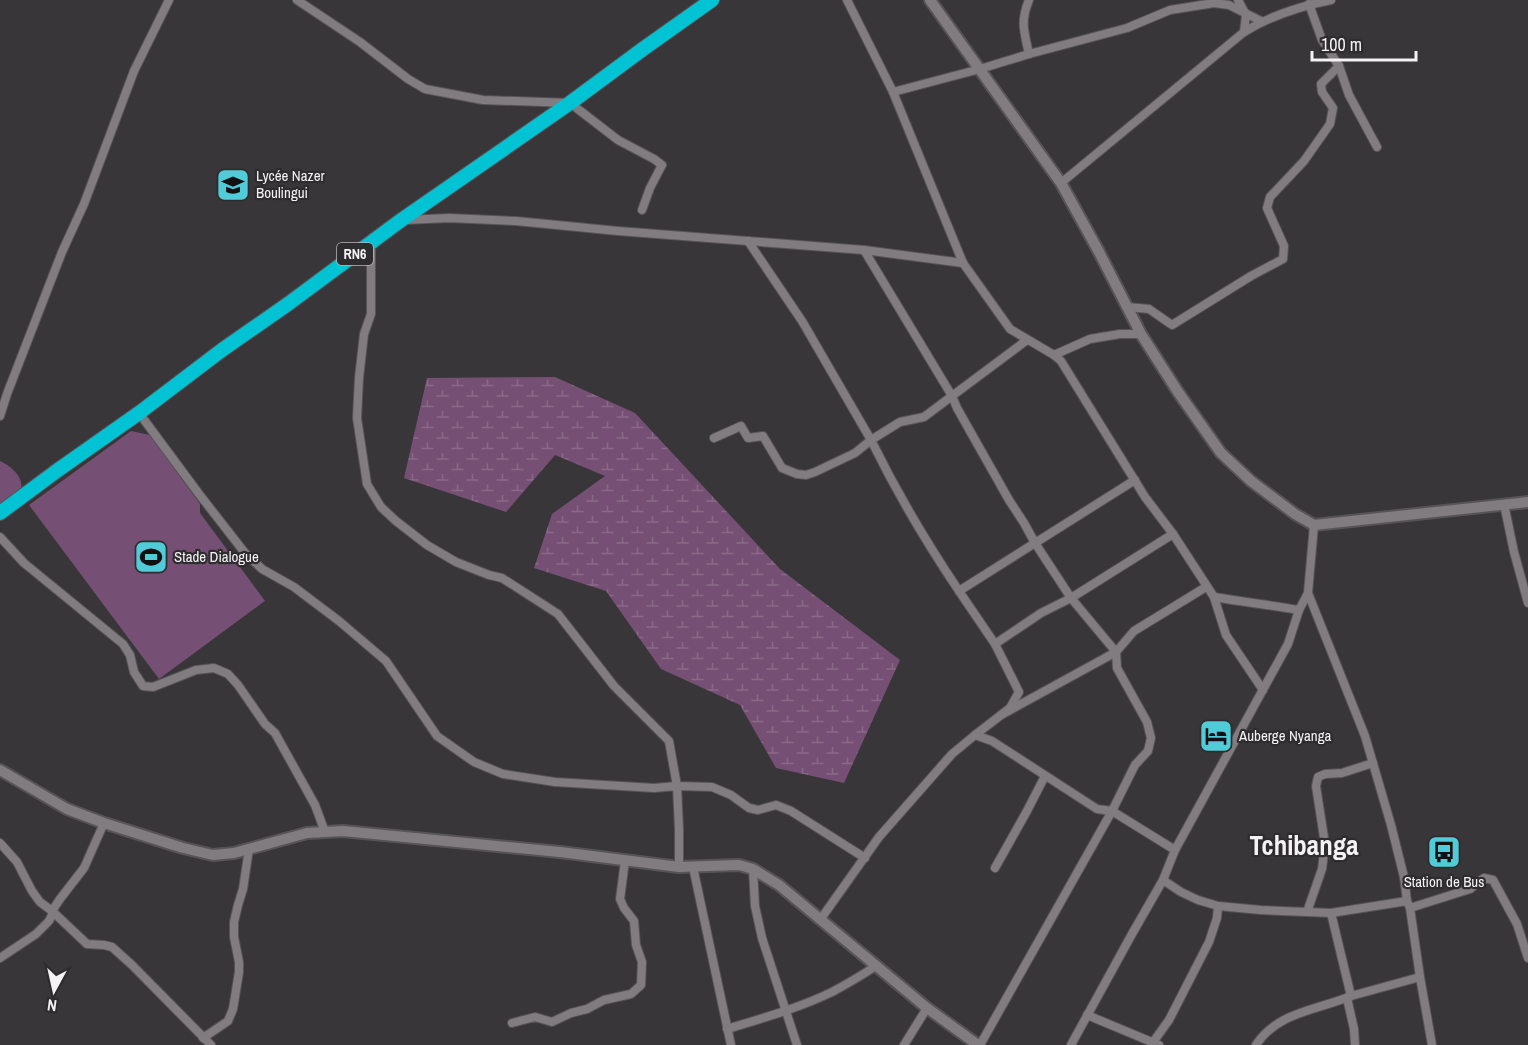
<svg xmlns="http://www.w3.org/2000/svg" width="1528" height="1045" font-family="'Archivo Narrow',sans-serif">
  <defs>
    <pattern id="wetland-marsh" width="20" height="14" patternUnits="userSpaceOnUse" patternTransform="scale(1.5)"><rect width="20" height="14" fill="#764f74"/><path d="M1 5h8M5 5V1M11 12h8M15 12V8" fill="none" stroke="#8a6988"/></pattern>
  </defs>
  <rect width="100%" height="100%" fill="#393639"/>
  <g fill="#764f74">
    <polygon points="131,431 150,435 200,504 200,513 265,601 159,679 29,505"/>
    <path d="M0,461C11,466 24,477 21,490L0,505Z"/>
  </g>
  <polygon fill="url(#wetland-marsh)" points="555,377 635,413 780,569 900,660 844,783 776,768 740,705 661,669 606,591 534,568 552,514 605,476 555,455 506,512 404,478 427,378"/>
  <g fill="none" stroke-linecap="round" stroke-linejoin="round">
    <g stroke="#575457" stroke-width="10">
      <g id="street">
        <polyline points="297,0 360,42 408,79 425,89 483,100 570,103 618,140 654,159 662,165 650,188 642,210"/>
        <polyline points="847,0 893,92 963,263 1010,329 1054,355 1061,361 1145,497 1173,534 1214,597 1226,635 1263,690"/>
        <path d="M1029,0C1020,22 1024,31 1029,54"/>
        <polyline points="1238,0 1246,15 1244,32"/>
        <polyline points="1309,4 1322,40 1339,66 1349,95 1377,147"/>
        <polyline points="893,92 980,69 1029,54 1127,28 1170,10 1214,3 1229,5 1261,21"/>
        <path d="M1061,183L1244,32C1270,16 1301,6 1331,0"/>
        <polyline points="405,220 449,218 516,221 618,231 864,250 963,263"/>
        <polyline points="371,243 371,314 364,334 359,378 357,418 367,484 381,507 396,521 427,545 456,562 489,575 502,578 558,614 614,686 669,741 677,786 712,787 731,795 749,808 758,810 776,805 791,811 865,858"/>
        <path d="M864,250L952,396L924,417L900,422L871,440C897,493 926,542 959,591"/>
        <polyline points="1127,307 1149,309 1172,325 1251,276 1283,259 1284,246 1267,208 1270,197 1304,161 1330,124 1333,108 1322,92 1321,84 1339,66"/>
        <polyline points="1027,340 952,396 957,408 1009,500 1024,523 1035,543 1135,480"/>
        <polyline points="1054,355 1090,339 1120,334 1141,334"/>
        <polyline points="139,413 199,494 245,553 262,569 294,587 339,621 386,661 437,736 474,762 503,774 555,782 654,788 677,786 679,829 679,867"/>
        <polyline points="0,416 7,394 62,252 84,204 134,71 169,0"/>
        <polyline points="714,438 741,426 748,438 763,436 782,468 797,474 806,475 815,472 855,453 871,440 802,321 748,241"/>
        <polyline points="1504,504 1514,552 1528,603"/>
        <polyline points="0,537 24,563 123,644 130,655 134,672 143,686 153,687 196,670 214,668 228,674 238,685 265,724 275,733 315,805 325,832"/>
        <polyline points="1308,593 1365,736 1391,825 1404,877 1407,901 1410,908 1420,977 1432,1045"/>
        <path d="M1214,597C1242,602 1271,605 1299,610"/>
        <polyline points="1001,715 1010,708 1019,692 995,644 959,591 1035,543 1071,598 1173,534"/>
        <polyline points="975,735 1001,715 1116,652 1071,598 1041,613 995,644"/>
        <polyline points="0,843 17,862 32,891 40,902 52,911 87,944 104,945 112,947 132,965 211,1045"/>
        <polyline points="693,867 731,1045"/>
        <polyline points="995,868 1027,811 1045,776"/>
        <polyline points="753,869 755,906 762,938 797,1045"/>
        <polyline points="1163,880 1181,892 1198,900 1218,906 1261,910 1331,913 1407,901"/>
        <polyline points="1410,908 1470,889 1484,878 1493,880 1517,924 1528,958"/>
        <polyline points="1307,912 1322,869 1325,844 1316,786 1318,777 1325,774 1342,773 1373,763"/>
        <polyline points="820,920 879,837 952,754 975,735 992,741 1097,809 1112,811 1175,850"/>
        <polyline points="0,958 36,934 49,921 52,915 52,911 60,899 84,868 104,823"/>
        <polyline points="1351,996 1420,977"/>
        <polyline points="1347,998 1354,1029 1355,1045"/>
        <polyline points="1087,1015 1159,1045"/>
        <polyline points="512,1023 535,1017 552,1022 571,1013 587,1009 604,1000 631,994 641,985 642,962 636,945 634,921 624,908 620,899 625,861"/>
        <path d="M727,1029C763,1018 799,1008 832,992C847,984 862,975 876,966"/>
        <polyline points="203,1038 228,1021 233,1009 239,972 239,962 234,937 234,922 238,905 243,889 249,849"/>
        <polyline points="904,1045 927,1008"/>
        <polyline points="980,1045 1112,811 1135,765 1148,751 1151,738 1147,722 1117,668 1116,652 1134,631 1206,587"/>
        <polyline points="1071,1045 1132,934 1163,880 1175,850 1288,644 1299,610 1308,593 1314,525"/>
        <polyline points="1151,1045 1169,1020 1209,942 1217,918 1218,906"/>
        <path d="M1256,1045C1277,1012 1318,1010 1351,996L1331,913"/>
      </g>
    </g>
    <g stroke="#575457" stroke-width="14">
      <g id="secondary">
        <polyline points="930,0 1061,183 1099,252 1141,334 1178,392 1221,453 1251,481 1295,514 1314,525 1528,502"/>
        <polyline points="0,770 67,809 104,823 183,848 213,855 234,853 307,833 343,831 560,852 679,867 739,865 753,869 779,885 927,1008 978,1045"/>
      </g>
    </g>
    <g stroke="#575457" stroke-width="16">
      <polyline id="highway" points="0,513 58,470 139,413 222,350 288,304 400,221 570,103 643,49 712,0"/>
    </g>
    <use href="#street" stroke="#817c80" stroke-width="8"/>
    <use href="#secondary" stroke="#817c80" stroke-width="10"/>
    <use href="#highway" stroke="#02c3d4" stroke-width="14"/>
  </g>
  <defs>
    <g id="school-square" transform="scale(1.725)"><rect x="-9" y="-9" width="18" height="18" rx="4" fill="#52cbd9" stroke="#2f2c2f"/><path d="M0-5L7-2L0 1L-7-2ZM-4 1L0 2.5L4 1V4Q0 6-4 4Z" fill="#111"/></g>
    <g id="stadium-square" transform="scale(1.725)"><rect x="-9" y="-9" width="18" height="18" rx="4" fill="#52cbd9" stroke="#2f2c2f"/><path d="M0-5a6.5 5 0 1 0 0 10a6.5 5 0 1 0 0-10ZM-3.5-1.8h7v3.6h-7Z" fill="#111"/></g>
    <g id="hotel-square" transform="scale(1.725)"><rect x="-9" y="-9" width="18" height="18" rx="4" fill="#52cbd9" stroke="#2f2c2f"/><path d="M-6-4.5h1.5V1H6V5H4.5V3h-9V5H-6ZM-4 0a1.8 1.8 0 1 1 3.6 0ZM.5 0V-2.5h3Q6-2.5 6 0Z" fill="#111"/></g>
    <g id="bus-square" transform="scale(1.725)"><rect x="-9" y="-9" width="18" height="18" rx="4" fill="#52cbd9" stroke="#2f2c2f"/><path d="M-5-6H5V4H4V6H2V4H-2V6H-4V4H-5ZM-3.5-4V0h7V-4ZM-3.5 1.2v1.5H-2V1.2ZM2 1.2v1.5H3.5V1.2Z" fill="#111"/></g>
  </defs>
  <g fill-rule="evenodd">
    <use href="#school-square" x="233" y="185"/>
    <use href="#stadium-square" x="151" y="557"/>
    <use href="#hotel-square" x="1216" y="736"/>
    <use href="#bus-square" x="1444" y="852"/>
  </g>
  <g text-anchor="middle" stroke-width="4.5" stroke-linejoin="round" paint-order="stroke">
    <rect fill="#2f2c2f" stroke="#b9b7b9" stroke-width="1.5" x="337" y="243" width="36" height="22" rx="4.5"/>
    <g font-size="14" font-weight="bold" fill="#f4f2f4">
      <text x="355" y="259">RN6</text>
    </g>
    <g font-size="15" fill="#f4f2f4" stroke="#2f2c2f" text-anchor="start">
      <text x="256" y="181">Lycée Nazer<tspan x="256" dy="17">Boulingui</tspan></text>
      <text x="174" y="562">Stade Dialogue</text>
      <text x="1239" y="741">Auberge Nyanga</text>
      <text x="1444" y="887" text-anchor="middle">Station de Bus</text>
    </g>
    <g font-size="27" font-weight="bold" fill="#f4f2f4" stroke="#2f2c2f">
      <text x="1304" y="855">Tchibanga</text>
    </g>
  </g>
  <g transform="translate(54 991) rotate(188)" stroke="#2f2c2f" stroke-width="4.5" paint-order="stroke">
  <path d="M0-4.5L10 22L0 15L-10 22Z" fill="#f4f2f4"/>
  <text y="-9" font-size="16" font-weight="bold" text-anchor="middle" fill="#f4f2f4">N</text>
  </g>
  <path d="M1312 51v9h104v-9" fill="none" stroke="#f4f2f4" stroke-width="3"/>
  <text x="1321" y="51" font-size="18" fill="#f4f2f4" stroke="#2f2c2f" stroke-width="4.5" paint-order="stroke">100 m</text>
</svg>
